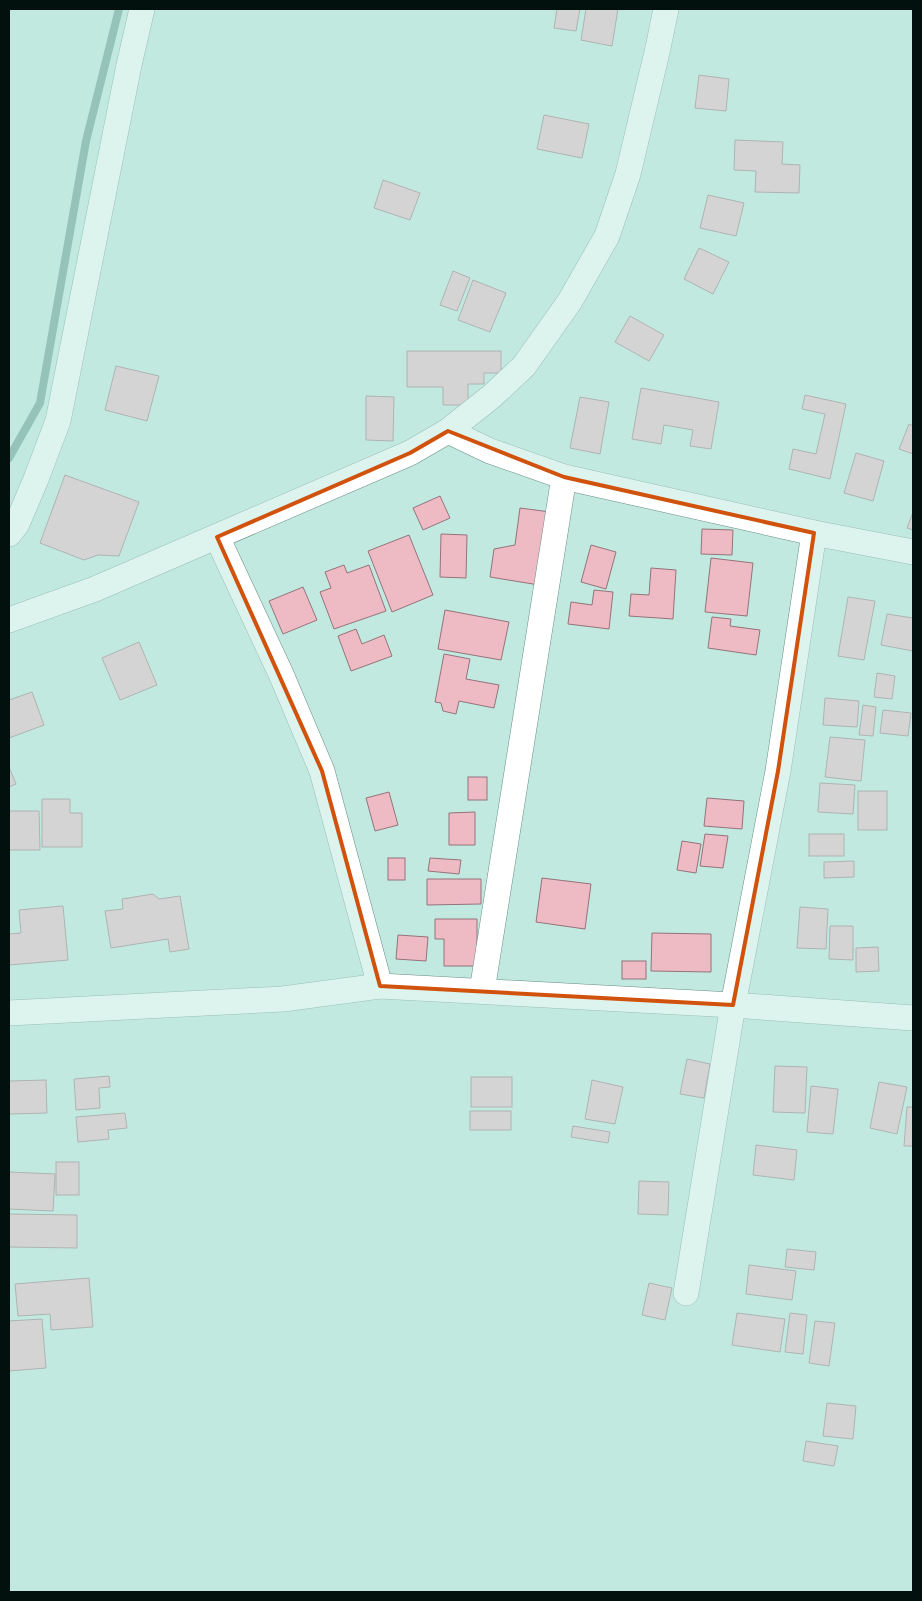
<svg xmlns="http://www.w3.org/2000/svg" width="922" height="1601" font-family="Karla,sans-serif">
  <rect width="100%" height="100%" fill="#c1e9e0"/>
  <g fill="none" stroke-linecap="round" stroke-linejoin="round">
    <polyline stroke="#5f958a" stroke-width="8" points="9,458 40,403 86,141 119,9"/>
  </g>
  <g fill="#eebbc5" stroke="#95737a">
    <polygon points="557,9 580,9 576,31 554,28"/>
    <polygon points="586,9 618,9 612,46 581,40"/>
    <polygon points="699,75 729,79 726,111 695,108"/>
    <polygon points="544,115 589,124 582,158 537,149"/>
    <polygon points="735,140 783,142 782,164 800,165 799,193 755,192 756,171 734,170"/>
    <polygon points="383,180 420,193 410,220 374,208"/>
    <polygon points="708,195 744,203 736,236 700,228"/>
    <polygon points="699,248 729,262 713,294 684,279"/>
    <polygon points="453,271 470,278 457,311 440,305"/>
    <polygon points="473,280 506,293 490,332 458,320"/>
    <polygon points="630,316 664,335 649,361 615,342"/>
    <polygon points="407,351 501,351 501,373 484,373 484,384 468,384 468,405 443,405 443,387 407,387"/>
    <polygon points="116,366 159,376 147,421 105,410"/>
    <polygon points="641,388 719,402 711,449 690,446 693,430 664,425 661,444 632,439"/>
    <polygon points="805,395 846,404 830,479 789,469 793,449 816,454 825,414 802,409"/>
    <polygon points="366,396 394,397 393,441 366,440"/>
    <polygon points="580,397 609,402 600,454 570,448"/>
    <polygon points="909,424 913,426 913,454 899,449"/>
    <polygon points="856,453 884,461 873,501 844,493"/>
    <polygon points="65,475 139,502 119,556 98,555 84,560 40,543"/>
    <polygon points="440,496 450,518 423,530 413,508"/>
    <polygon points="520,508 550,512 539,585 490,577 494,549 515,545"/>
    <polygon points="913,512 913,530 907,528"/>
    <polygon points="702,529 733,530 732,555 701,554"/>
    <polygon points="441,534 467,535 466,578 440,577"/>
    <polygon points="409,535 433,595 392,612 368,551"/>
    <polygon points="591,545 616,552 606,589 581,582"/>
    <polygon points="711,558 753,563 747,616 705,612"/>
    <polygon points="344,565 347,573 369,565 386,611 334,629 320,592 331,588 325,572"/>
    <polygon points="651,568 676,570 673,619 629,616 631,594 649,595"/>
    <polygon points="303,587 317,620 283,634 269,601"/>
    <polygon points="594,590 613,592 609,629 568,624 571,602 592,605"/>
    <polygon points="848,597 875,601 864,660 838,656"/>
    <polygon points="445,610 509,622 501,660 438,649"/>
    <polygon points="887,614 913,618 913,651 881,645"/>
    <polygon points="712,617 731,619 730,626 760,630 756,655 708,648"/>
    <polygon points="356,629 362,644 384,635 392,656 351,671 338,636"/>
    <polygon points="139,642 157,685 120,700 102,658"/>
    <polygon points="444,654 470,659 466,679 499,685 494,708 459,701 456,714 443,711 441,703 435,702"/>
    <polygon points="877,673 895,676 892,699 874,697"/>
    <polygon points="32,692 44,725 9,738 9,700"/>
    <polygon points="825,698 859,701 857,727 823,725"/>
    <polygon points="863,705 876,707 873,736 859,735"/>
    <polygon points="883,710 911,713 908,736 880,733"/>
    <polygon points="830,737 865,740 861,781 825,777"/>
    <polygon points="9,767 16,784 9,787"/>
    <rect x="468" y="777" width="19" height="23"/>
    <polygon points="820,783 855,785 853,814 818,812"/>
    <rect x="858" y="791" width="29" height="39"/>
    <polygon points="389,792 398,825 375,831 366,798"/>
    <polygon points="707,798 744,801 742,829 704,826"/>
    <polygon points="42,799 70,799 70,813 82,813 82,847 42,847"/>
    <polygon points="9,811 39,811 40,850 9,850"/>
    <polygon points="475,812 475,845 449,845 449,813"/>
    <polygon points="705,834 728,836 723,868 700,866"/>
    <rect x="809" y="834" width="35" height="22"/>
    <polygon points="682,841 701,844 696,873 677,870"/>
    <rect x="388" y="858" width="17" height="22"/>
    <polygon points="430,858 461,860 459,874 428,871"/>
    <polygon points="854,861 854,877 824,878 824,862"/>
    <polygon points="542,878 591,884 585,929 536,922"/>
    <polygon points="427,879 481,879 481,904 427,905"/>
    <polygon points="153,894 159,899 180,896 189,949 170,952 168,939 111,948 105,911 123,909 122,899"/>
    <polygon points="63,906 68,960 9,965 9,934 21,933 19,910"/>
    <polygon points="800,907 828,909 826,949 797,948"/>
    <polygon points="435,919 477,919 477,966 444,966 444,939 435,939"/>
    <polygon points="830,926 853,926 853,960 829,959"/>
    <polygon points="652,933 711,934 711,972 651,971"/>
    <polygon points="398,935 428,937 426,961 396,959"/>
    <polygon points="878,947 879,971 856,972 856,948"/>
    <rect x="622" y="961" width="24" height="18"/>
    <polygon points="687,1059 710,1064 704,1098 680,1094"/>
    <polygon points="775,1066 807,1067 805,1113 773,1112"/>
    <polygon points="109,1076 110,1087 99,1088 100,1108 76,1110 74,1079"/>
    <rect x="471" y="1077" width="41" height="30"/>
    <polygon points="46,1080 47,1113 9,1114 9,1081"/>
    <polygon points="592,1080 623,1087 615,1124 585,1119"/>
    <polygon points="879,1082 907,1087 897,1134 870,1128"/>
    <polygon points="811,1086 838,1089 833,1134 807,1132"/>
    <polygon points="907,1107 913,1107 913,1146 904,1146"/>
    <rect x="470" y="1111" width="41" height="19"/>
    <polygon points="125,1113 127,1128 108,1130 109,1139 78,1142 76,1117"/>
    <polygon points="573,1126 610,1132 608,1143 571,1137"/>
    <polygon points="756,1145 797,1150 794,1180 753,1175"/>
    <rect x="56" y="1162" width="23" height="33"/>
    <polygon points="9,1172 55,1174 53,1211 9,1209"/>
    <polygon points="639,1181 669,1182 668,1215 638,1214"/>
    <polygon points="9,1214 77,1215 77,1248 9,1247"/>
    <polygon points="787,1249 816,1252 814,1270 785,1267"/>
    <polygon points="749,1265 796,1271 792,1300 746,1294"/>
    <polygon points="89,1278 93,1327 51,1330 50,1314 18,1316 15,1284"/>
    <polygon points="649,1283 672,1288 665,1320 642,1315"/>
    <polygon points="737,1313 785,1319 780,1352 732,1345"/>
    <polygon points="790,1313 807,1315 803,1354 785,1352"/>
    <polygon points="42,1319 46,1368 9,1371 9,1321"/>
    <polygon points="815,1321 835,1323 829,1366 809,1363"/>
    <polygon points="827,1403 856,1406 853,1439 823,1436"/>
    <polygon points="806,1441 838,1446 834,1466 803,1461"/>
  </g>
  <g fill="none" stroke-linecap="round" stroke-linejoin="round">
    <g stroke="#688d85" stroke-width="26">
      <g id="street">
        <polyline points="448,431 490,451 564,477 814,533 913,552"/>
        <polyline points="9,534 17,524 36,479 58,421 129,65 142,9"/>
        <polyline points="217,537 281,674 322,771 380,986"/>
        <polyline points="9,620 95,589 410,453 448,431 492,396 524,366 570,301 607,236 628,174 658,48 666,9"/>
        <polyline points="482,991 564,477"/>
        <polyline points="9,1013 283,999 380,986 733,1005 913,1018"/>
        <polyline points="686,1293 733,1005 778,771 814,533"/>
      </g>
    </g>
    <use href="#street" stroke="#fff" stroke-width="25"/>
  </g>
  <path d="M0 0H922V1601H0ZM448,431L564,477L814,533L778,771L733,1005L380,986L322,771L217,537L410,453Z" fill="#c1e9e0" fill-opacity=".55" fill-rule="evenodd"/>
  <path fill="none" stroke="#d1520c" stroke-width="4" stroke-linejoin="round" d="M448,431L564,477L814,533L778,771L733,1005L380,986L322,771L217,537L410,453Z"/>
  <rect width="922" height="1601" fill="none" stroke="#03110e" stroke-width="20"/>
</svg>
